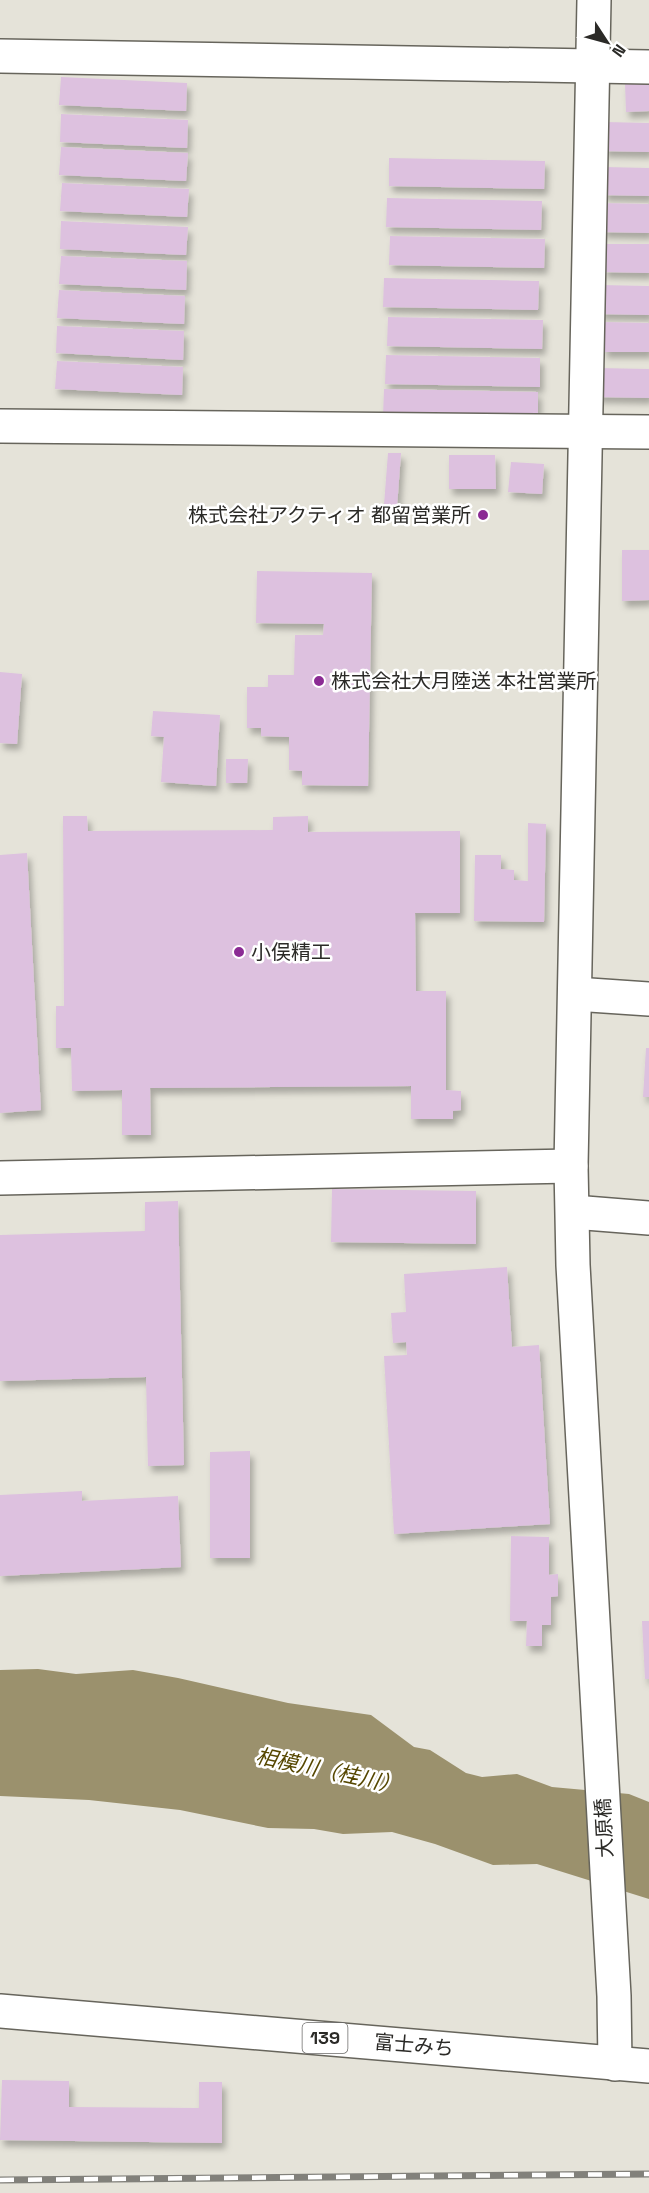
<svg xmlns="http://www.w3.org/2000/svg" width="649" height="2193" font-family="'Space Grotesk','Noto Sans JP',sans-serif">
  <defs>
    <filter id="shadow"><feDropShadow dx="3.5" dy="6" stdDeviation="3" flood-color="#0004"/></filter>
  </defs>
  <rect width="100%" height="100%" fill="#e5e3d9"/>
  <polygon fill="#9b916d" points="38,1669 76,1674 133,1670 178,1678 288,1703 371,1715 414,1747 430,1750 466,1773 482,1777 517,1774 552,1787 629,1794 649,1802 649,1899 537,1864 493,1865 435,1844 392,1832 343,1834 314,1829 268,1828 180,1810 89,1800 0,1796 0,1670"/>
  <g fill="#ddc1df" filter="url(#shadow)">
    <polygon points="61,77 187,83 186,111 59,105"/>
    <polygon points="649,82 649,111 626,112 625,83"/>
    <polygon points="61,114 188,120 187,148 60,142"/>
    <polygon points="604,122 649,123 649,152 603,151"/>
    <polygon points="61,147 188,153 186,181 59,175"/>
    <polygon points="389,158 545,161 544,189 389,186"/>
    <polygon points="604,167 649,168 649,196 603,195"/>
    <polygon points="62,183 189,189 187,217 60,211"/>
    <polygon points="387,198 542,201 541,230 386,227"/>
    <polygon points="602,203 649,204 649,233 602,232"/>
    <polygon points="61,221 188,227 186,255 60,249"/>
    <polygon points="390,236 545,239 544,268 389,265"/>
    <polygon points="604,244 649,244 649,273 603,272"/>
    <polygon points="61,256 187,261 186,290 59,284"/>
    <polygon points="384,278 539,281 538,310 383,307"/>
    <polygon points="600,285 649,286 649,315 599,314"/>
    <polygon points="59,290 185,296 184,324 57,318"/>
    <polygon points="388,317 543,320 542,349 387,346"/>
    <polygon points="604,322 649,323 649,352 603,352"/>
    <polygon points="57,326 184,331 183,360 56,353"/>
    <polygon points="386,355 540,358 540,387 385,384"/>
    <polygon points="57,361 183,367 182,395 55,389"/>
    <polygon points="597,368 649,369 649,398 597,397"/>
    <polygon points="384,389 538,392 538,420 383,417"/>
    <polygon points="388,453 401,453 397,507 384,505"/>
    <polygon points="449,455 495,455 496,489 449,489"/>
    <polygon points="511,462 544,464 542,494 508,492"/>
    <polygon points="622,550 649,550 649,600 622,601"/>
    <polygon points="257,571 372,573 368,786 302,785 302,771 289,770 289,737 261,736 261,728 247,728 247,687 268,687 268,675 294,675 295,635 323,635 324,624 256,623"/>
    <polygon points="0,672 22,674 17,744 0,743"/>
    <polygon points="153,711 220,715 216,786 161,782 164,737 151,736"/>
    <polygon points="226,759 248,759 247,783 226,783"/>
    <polygon points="63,816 87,816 88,831 273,830 273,817 308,816 308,832 460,831 460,913 415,913 416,991 446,991 446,1090 461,1091 461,1110 453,1111 453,1119 411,1119 411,1086 150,1088 151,1135 122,1135 122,1090 72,1091 71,1048 56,1048 56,1006 64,1006"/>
    <polygon points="528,823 546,824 544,922 474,921 475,855 501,855 501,869 514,870 514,880 528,881"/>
    <polygon points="27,853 41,1110 0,1113 0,855"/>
    <polygon points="646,1048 649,1048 649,1097 643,1097"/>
    <polygon points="332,1189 476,1191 476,1244 331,1242"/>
    <polygon points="178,1201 184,1465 148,1466 146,1377 0,1381 0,1235 145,1231 145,1202"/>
    <polygon points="507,1267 512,1347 539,1345 550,1524 394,1534 384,1356 407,1355 406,1342 393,1343 391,1313 406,1312 404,1274"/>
    <polygon points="250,1451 250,1558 210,1558 210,1452"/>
    <polygon points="82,1491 82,1501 178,1496 181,1567 0,1576 0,1495"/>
    <polygon points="511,1536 549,1537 549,1575 558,1574 558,1596 551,1597 551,1625 542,1625 542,1646 526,1646 527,1621 510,1621"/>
    <polygon points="642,1621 649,1621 649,1679 645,1679"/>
    <polygon points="2,2080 69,2081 69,2107 199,2108 199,2082 222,2082 222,2143 0,2140"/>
  </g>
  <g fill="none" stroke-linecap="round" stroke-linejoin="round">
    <g stroke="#67655c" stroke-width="36">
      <g id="minor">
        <polyline points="594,0 571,1166 573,1265 614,1996 615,2064"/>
        <polyline points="0,56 649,67"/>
        <polyline points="0,426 649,432"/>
        <polyline points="575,994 649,999"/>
        <polyline points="0,1178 571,1166"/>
        <polyline points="573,1212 649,1218"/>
      </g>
    </g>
    <g stroke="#67655c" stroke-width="36">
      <polyline id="highway" points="0,2011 649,2066"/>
    </g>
    <use href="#minor" stroke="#fff" stroke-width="33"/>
    <use href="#highway" stroke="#fff" stroke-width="33"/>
    <g stroke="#82817b" stroke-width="7">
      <polyline id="rail" points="0,2180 649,2174"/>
    </g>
    <use href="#rail" stroke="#fff" stroke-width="4.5" stroke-dasharray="14" stroke-linecap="butt"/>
  </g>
  <g fill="#8b2b94" stroke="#fff" stroke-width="2">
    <circle cx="483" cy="515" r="6"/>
    <circle cx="319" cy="681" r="6"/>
    <circle cx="239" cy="952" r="6"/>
  </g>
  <g text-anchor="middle" stroke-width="5" stroke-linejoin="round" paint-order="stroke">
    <rect fill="#fff" stroke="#6b6a68" stroke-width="1.5" x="302.5" y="2023" width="45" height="30" rx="4.5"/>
    <g font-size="18" font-weight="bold" fill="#2b2a27">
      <text x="325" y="2044">139</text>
    </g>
    <g font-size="20" fill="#2b2a27" stroke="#fff" text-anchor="start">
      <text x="471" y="522" text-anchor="end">株式会社アクティオ 都留営業所</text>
      <text x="331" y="688">株式会社大月陸送 本社営業所</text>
      <text x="251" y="959">小俣精工</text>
    </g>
    <g font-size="20" fill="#2b2a27" stroke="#fff">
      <text transform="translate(604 1828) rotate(-93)" y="7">大原橋</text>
      <text transform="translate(414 2045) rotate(5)" y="7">富士みち</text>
    </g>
    <g font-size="21" font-style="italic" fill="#564701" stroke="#fff">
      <text transform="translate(328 1771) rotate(12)" y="7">相模川（桂川）</text>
    </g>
  </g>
  <g transform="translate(607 42) rotate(126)" stroke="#ffffff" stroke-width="4.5" paint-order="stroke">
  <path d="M0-4.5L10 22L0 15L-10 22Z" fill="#2b2a27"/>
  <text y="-9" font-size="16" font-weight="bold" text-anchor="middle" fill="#2b2a27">N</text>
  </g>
</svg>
